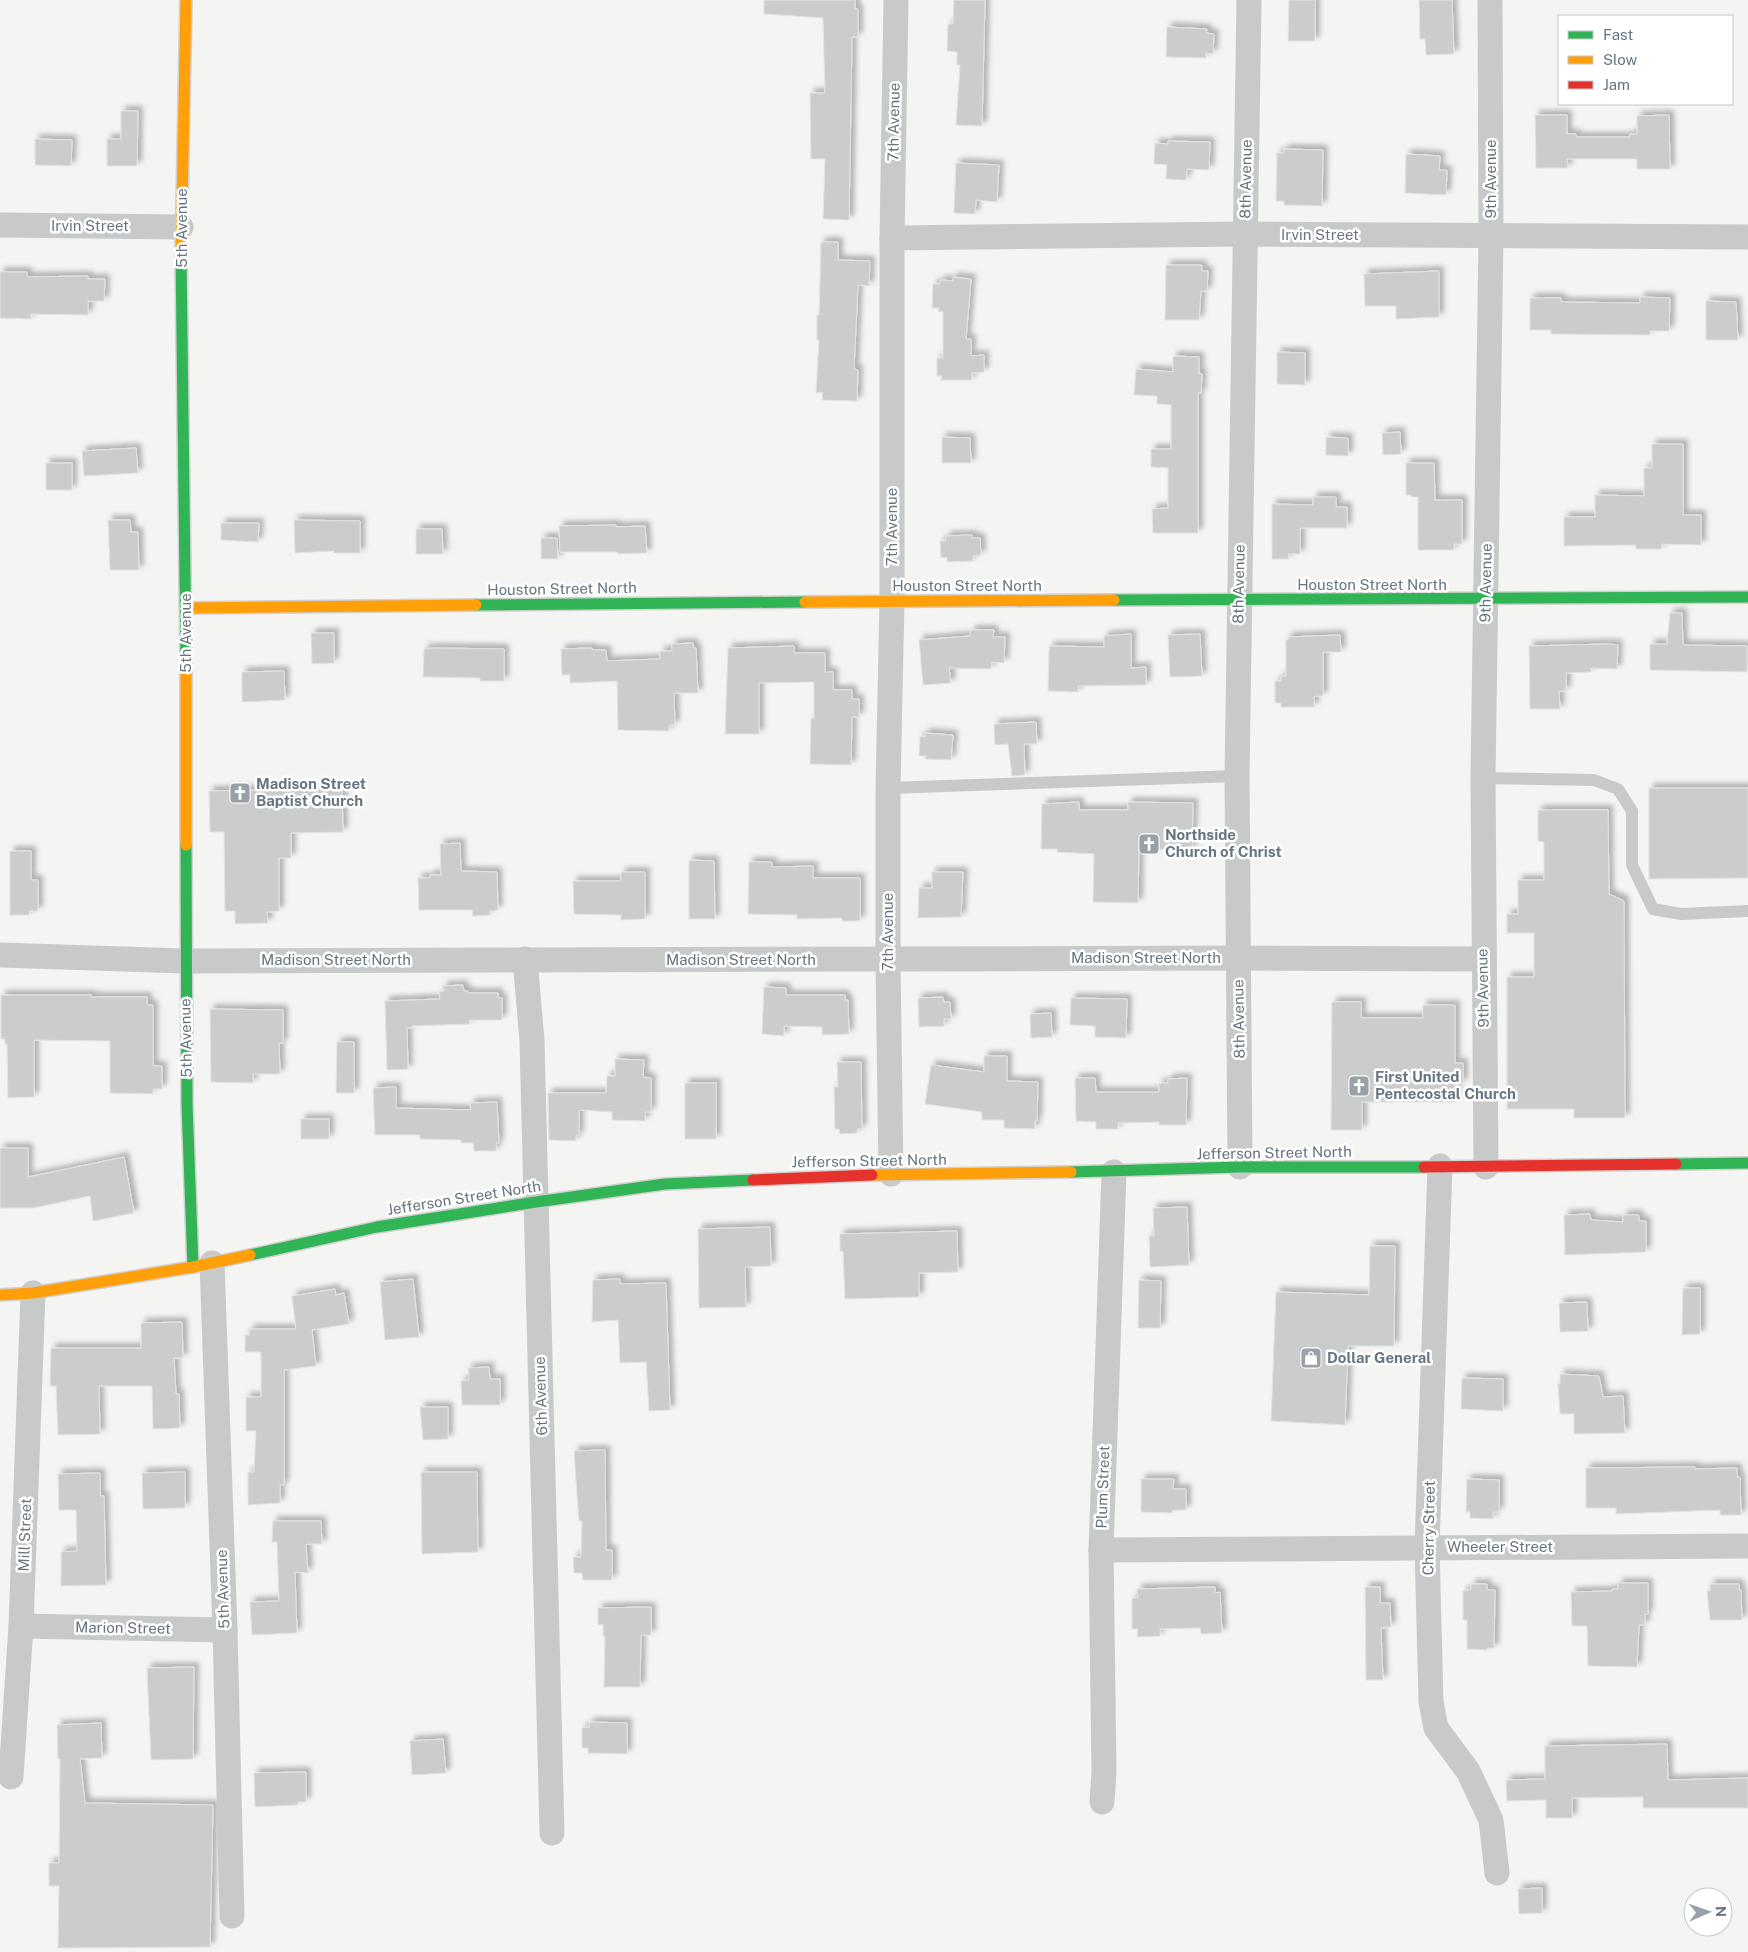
<svg xmlns="http://www.w3.org/2000/svg" width="1748" height="1952" font-family="'Public Sans',sans-serif">
  <defs>
    <filter id="shadow"><feDropShadow dx="4.5" dy="-4.5" stdDeviation="2.5" flood-color="#0004"/></filter>
  </defs>
  <rect width="100%" height="100%" fill="#f4f4f2"/>
  <g fill="#cbcccc" stroke="#e3e3e2" filter="url(#shadow)">
    <polygon points="764,0 855,0 855,9 858,9 858,37 852,37 849,220 823,219 825,159 811,159 810,93 825,93 823,18 764,14"/>
    <polygon points="954,0 985,0 982,126 956,125 960,65 957,65 957,52 947,51 948,24 953,24"/>
    <polygon points="1289,0 1315,0 1315,41 1288,41"/>
    <polygon points="1419,0 1452,0 1454,54 1426,55 1425,39 1420,39"/>
    <polygon points="1167,27 1207,29 1206,33 1214,34 1213,54 1206,53 1206,58 1166,57"/>
    <polygon points="121,111 138,111 137,166 107,166 107,139 121,139"/>
    <polygon points="1535,115 1567,115 1567,134 1576,134 1576,137 1630,137 1630,134 1637,134 1637,116 1669,115 1670,169 1637,169 1637,159 1567,159 1568,168 1536,168"/>
    <polygon points="35,139 72,140 71,166 35,165"/>
    <polygon points="1168,141 1210,142 1209,170 1187,169 1186,180 1166,179 1167,165 1154,164 1155,143 1168,144"/>
    <polygon points="1284,149 1323,150 1322,206 1284,205 1284,201 1276,201 1277,153 1284,153"/>
    <polygon points="1406,154 1440,156 1439,170 1447,170 1446,195 1405,193"/>
    <polygon points="956,163 999,165 997,202 976,200 975,214 954,213"/>
    <polygon points="821,242 838,242 838,260 870,261 869,286 858,285 854,369 858,370 857,401 822,400 823,392 816,393 819,340 817,340 817,315 819,315"/>
    <polygon points="1166,265 1202,265 1202,271 1208,271 1207,291 1201,291 1199,320 1165,320"/>
    <polygon points="1439,271 1439,317 1396,319 1396,306 1365,306 1364,274"/>
    <polygon points="0,272 27,272 27,277 88,276 88,279 105,279 104,301 88,301 88,315 31,314 31,319 0,318"/>
    <polygon points="953,277 971,279 966,339 971,339 971,356 984,355 984,372 972,373 972,380 941,380 942,376 937,376 937,358 943,358 943,312 938,311 939,308 932,308 933,284 940,284 941,280 953,281"/>
    <polygon points="1640,297 1670,298 1669,331 1650,331 1650,335 1551,334 1551,330 1530,330 1530,298 1561,298 1561,302 1640,303"/>
    <polygon points="1706,301 1736,302 1738,340 1706,340"/>
    <polygon points="1277,352 1305,353 1305,385 1277,384"/>
    <polygon points="1173,356 1199,357 1199,374 1202,374 1201,393 1198,393 1198,533 1153,533 1152,509 1168,508 1168,468 1151,467 1151,449 1171,449 1171,405 1157,404 1157,396 1134,395 1136,369 1173,372"/>
    <polygon points="1400,432 1401,454 1383,455 1382,433"/>
    <polygon points="942,437 970,438 971,463 942,463"/>
    <polygon points="1326,437 1348,438 1348,456 1326,455"/>
    <polygon points="1652,444 1683,444 1683,515 1701,515 1701,545 1662,544 1661,549 1636,549 1636,545 1564,546 1564,517 1595,517 1595,495 1644,496 1644,468 1652,468"/>
    <polygon points="136,448 138,473 84,476 82,451"/>
    <rect x="46" y="463" width="26" height="27"/>
    <polygon points="1406,463 1434,463 1435,500 1462,500 1462,544 1454,544 1454,550 1418,550 1418,497 1411,497 1411,495 1406,495"/>
    <polygon points="1313,497 1336,497 1336,507 1347,507 1347,528 1300,528 1300,554 1288,554 1289,559 1272,559 1272,504 1313,505"/>
    <polygon points="108,520 130,520 131,532 138,532 139,570 110,570"/>
    <polygon points="294,520 360,521 360,553 334,553 334,551 295,553"/>
    <polygon points="221,523 259,523 258,542 221,540"/>
    <polygon points="616,525 616,527 645,526 647,553 618,554 617,552 560,552 559,526"/>
    <polygon points="416,529 442,529 443,554 416,554"/>
    <polygon points="972,535 972,538 980,538 981,555 973,556 973,561 947,562 947,557 941,558 940,541 946,541 946,536"/>
    <polygon points="541,538 557,538 558,559 541,559"/>
    <polygon points="1670,613 1682,613 1683,645 1747,646 1747,672 1650,670 1650,644 1667,644"/>
    <polygon points="971,630 994,630 993,637 1005,637 1004,663 992,662 991,669 949,668 951,683 923,685 919,640 970,636"/>
    <polygon points="311,633 334,633 334,663 312,664"/>
    <polygon points="1131,634 1131,668 1146,667 1146,685 1078,686 1078,692 1048,691 1049,650 1050,646 1104,647 1104,636"/>
    <polygon points="1200,634 1202,676 1170,677 1168,635"/>
    <polygon points="1340,635 1341,652 1323,652 1323,696 1314,696 1314,707 1281,707 1281,703 1275,703 1275,681 1281,681 1281,676 1286,676 1286,640 1288,640 1288,637"/>
    <polygon points="693,643 693,648 696,648 698,693 674,693 675,725 669,725 669,731 618,730 617,681 570,683 570,675 562,675 561,649 592,648 592,650 606,650 607,661 660,659 660,651 672,651 672,644"/>
    <polygon points="1608,644 1618,645 1617,669 1591,668 1591,672 1566,673 1566,691 1559,691 1560,709 1530,709 1529,646"/>
    <polygon points="794,646 794,653 825,653 825,672 833,672 833,690 852,690 852,699 859,699 859,717 852,717 851,765 810,764 811,718 814,718 814,682 759,683 759,734 725,734 728,648"/>
    <polygon points="435,648 504,649 504,681 480,681 480,678 423,677 424,649"/>
    <polygon points="284,671 285,700 242,702 242,672"/>
    <polygon points="1036,722 1037,744 1024,744 1025,775 1012,776 1008,744 995,745 994,724"/>
    <polygon points="925,733 953,735 951,760 925,759 926,756 919,756 920,736 925,737"/>
    <polygon points="1649,788 1748,788 1748,878 1649,879"/>
    <polygon points="342,789 343,832 291,833 291,858 279,858 279,911 267,912 268,923 235,924 235,911 225,911 224,832 210,832 209,791"/>
    <polygon points="1079,802 1079,810 1128,810 1128,802 1193,803 1192,850 1139,849 1138,903 1093,902 1094,854 1057,852 1057,849 1041,849 1042,804"/>
    <polygon points="1538,810 1608,810 1609,894 1624,901 1625,1118 1574,1118 1574,1109 1507,1109 1507,977 1534,977 1534,933 1507,933 1507,914 1518,914 1518,880 1544,880 1544,842 1538,841"/>
    <polygon points="460,843 461,871 497,872 498,910 490,911 490,915 473,916 472,910 419,910 418,878 430,878 430,875 441,875 440,844"/>
    <polygon points="10,851 31,851 31,880 38,880 38,911 29,911 29,915 10,915"/>
    <polygon points="689,860 714,861 715,919 689,919"/>
    <polygon points="749,862 772,862 772,867 813,866 813,878 860,878 860,921 842,921 842,918 797,919 797,915 748,914"/>
    <polygon points="621,872 645,872 645,919 621,920 621,915 574,914 573,881 621,881"/>
    <polygon points="932,872 963,872 961,917 918,918 919,888 932,888"/>
    <polygon points="463,985 464,991 468,991 468,993 498,993 498,998 502,998 502,1020 469,1020 470,1024 412,1026 412,1028 407,1028 408,1069 387,1070 385,1001 440,999 439,992 444,991 443,986"/>
    <polygon points="764,987 786,988 786,995 845,995 845,1000 848,1000 849,1034 822,1035 822,1027 784,1026 784,1036 762,1034"/>
    <polygon points="1,995 91,995 91,997 147,997 147,1005 153,1005 153,1066 162,1066 162,1089 153,1089 153,1094 110,1093 110,1041 34,1040 34,1097 8,1098 7,1044 5,1044 5,1039 1,1039"/>
    <polygon points="943,997 944,1002 950,1002 951,1019 944,1019 944,1026 919,1027 918,998"/>
    <polygon points="1071,998 1127,999 1126,1038 1095,1037 1095,1026 1070,1025"/>
    <polygon points="1332,1002 1361,1002 1361,1018 1423,1018 1423,1005 1455,1005 1455,1063 1463,1063 1463,1083 1456,1083 1456,1102 1362,1102 1362,1130 1331,1130"/>
    <polygon points="210,1009 283,1010 283,1043 279,1043 280,1074 253,1074 253,1083 211,1082"/>
    <polygon points="1051,1013 1052,1037 1031,1038 1030,1014"/>
    <polygon points="337,1042 354,1042 354,1093 336,1093"/>
    <polygon points="984,1056 1007,1056 1007,1081 1038,1082 1037,1121 1035,1121 1035,1129 1004,1128 1004,1120 982,1120 982,1112 925,1104 931,1065 984,1072"/>
    <polygon points="615,1059 644,1060 643,1077 651,1078 651,1112 645,1112 645,1121 612,1120 612,1112 579,1110 579,1135 576,1135 576,1141 549,1140 548,1093 606,1093 607,1076 615,1076"/>
    <polygon points="837,1062 861,1062 862,1129 857,1129 857,1133 840,1134 839,1129 835,1129 834,1087 838,1087"/>
    <polygon points="1075,1078 1095,1078 1096,1092 1159,1092 1159,1083 1168,1083 1168,1079 1187,1078 1186,1125 1159,1125 1159,1122 1118,1123 1118,1129 1096,1129 1096,1122 1076,1121"/>
    <rect x="685" y="1083" width="31" height="56"/>
    <polygon points="396,1087 396,1108 471,1110 470,1103 497,1102 499,1143 496,1143 496,1151 474,1151 473,1143 461,1143 461,1140 420,1139 420,1135 375,1135 373,1088"/>
    <rect x="301" y="1119" width="28" height="20"/>
    <polygon points="0,1148 28,1148 28,1177 124,1157 134,1213 93,1221 90,1196 33,1208 0,1208"/>
    <polygon points="1187,1207 1189,1265 1150,1267 1149,1236 1154,1236 1153,1208"/>
    <polygon points="1590,1214 1591,1220 1623,1222 1623,1215 1639,1215 1639,1221 1646,1221 1646,1252 1565,1255 1564,1215"/>
    <polygon points="770,1227 771,1266 745,1267 746,1307 699,1308 698,1229"/>
    <polygon points="957,1231 958,1272 919,1273 919,1297 845,1299 843,1251 840,1251 840,1234"/>
    <polygon points="1370,1246 1395,1246 1394,1346 1348,1346 1345,1425 1271,1421 1276,1292 1369,1295"/>
    <polygon points="413,1279 419,1337 385,1340 380,1282"/>
    <polygon points="620,1279 620,1284 666,1283 670,1410 649,1411 646,1362 620,1363 618,1320 592,1322 593,1280"/>
    <polygon points="1139,1280 1161,1281 1160,1328 1138,1328"/>
    <polygon points="1683,1288 1700,1288 1700,1334 1682,1335"/>
    <polygon points="335,1289 336,1295 344,1293 349,1324 312,1330 316,1366 284,1370 284,1485 280,1485 280,1503 248,1505 248,1472 254,1472 256,1431 246,1431 246,1397 261,1397 261,1352 245,1352 245,1335 249,1335 250,1329 296,1329 292,1296"/>
    <polygon points="1587,1302 1588,1331 1560,1332 1559,1303"/>
    <polygon points="182,1322 183,1358 174,1358 176,1394 179,1394 180,1428 153,1429 152,1386 99,1386 100,1434 58,1435 56,1386 50,1386 51,1348 141,1348 141,1323"/>
    <polygon points="489,1367 490,1379 500,1379 500,1405 462,1405 461,1381 469,1380 468,1368"/>
    <polygon points="1560,1374 1599,1376 1603,1397 1623,1396 1625,1433 1574,1434 1574,1414 1560,1414 1558,1384 1560,1384"/>
    <polygon points="1462,1378 1503,1379 1503,1411 1461,1409"/>
    <polygon points="420,1407 448,1407 448,1439 423,1440"/>
    <polygon points="605,1450 606,1550 612,1550 612,1580 583,1580 582,1573 574,1573 573,1557 581,1557 582,1521 579,1521 578,1509 574,1451"/>
    <polygon points="1695,1467 1695,1469 1737,1468 1737,1477 1740,1477 1741,1515 1720,1515 1720,1510 1616,1514 1616,1508 1586,1508 1586,1468"/>
    <polygon points="185,1472 185,1508 143,1509 142,1473"/>
    <polygon points="421,1472 477,1472 478,1552 422,1554"/>
    <polygon points="100,1473 100,1496 104,1496 106,1585 61,1586 61,1552 77,1551 76,1510 59,1510 58,1474"/>
    <polygon points="1141,1479 1174,1479 1173,1489 1186,1489 1186,1510 1173,1510 1172,1513 1141,1512"/>
    <polygon points="1467,1479 1499,1480 1499,1512 1493,1512 1493,1519 1470,1518 1470,1512 1466,1512"/>
    <polygon points="273,1521 321,1521 322,1544 306,1544 308,1573 295,1572 297,1633 252,1635 250,1602 279,1601 277,1542 272,1542"/>
    <polygon points="1618,1583 1648,1583 1648,1614 1645,1614 1645,1625 1639,1625 1637,1667 1588,1666 1587,1626 1572,1626 1571,1592 1612,1591 1612,1589 1618,1589"/>
    <polygon points="1471,1584 1487,1584 1487,1590 1495,1590 1494,1648 1487,1648 1488,1650 1467,1649 1467,1620 1463,1620 1463,1591 1471,1590"/>
    <polygon points="1710,1584 1739,1584 1739,1590 1741,1590 1742,1620 1710,1620 1707,1591 1710,1591"/>
    <polygon points="1215,1587 1215,1593 1220,1592 1222,1633 1201,1634 1200,1628 1160,1629 1160,1636 1137,1637 1138,1629 1132,1629 1132,1598 1138,1598 1137,1589"/>
    <polygon points="1365,1587 1380,1587 1380,1603 1390,1603 1391,1627 1381,1628 1383,1680 1366,1680"/>
    <polygon points="651,1607 651,1635 641,1635 640,1687 604,1687 605,1636 603,1636 603,1624 598,1625 598,1608"/>
    <polygon points="194,1667 193,1759 151,1760 147,1668"/>
    <polygon points="589,1722 627,1723 627,1754 588,1753 588,1748 582,1748 582,1728 590,1727"/>
    <polygon points="101,1723 102,1758 80,1759 85,1803 213,1805 210,1947 58,1948 59,1886 49,1886 49,1863 59,1863 60,1759 58,1759 57,1725"/>
    <polygon points="443,1739 446,1773 412,1775 410,1741"/>
    <polygon points="1667,1744 1668,1780 1748,1778 1748,1808 1643,1808 1643,1797 1572,1798 1572,1818 1546,1818 1546,1800 1507,1801 1506,1780 1545,1779 1545,1746"/>
    <polygon points="306,1772 306,1802 298,1802 297,1805 255,1807 254,1773"/>
    <polygon points="1542,1888 1542,1913 1519,1914 1518,1889"/>
  </g>
  <g fill="none" stroke-linecap="round" stroke-linejoin="round">
    <g stroke="#d1d1d1" stroke-width="14">
      <g id="fast">
        <polyline points="181,256 186,658"/>
        <polyline points="1114,600 1748,597"/>
        <polyline points="476,605 805,602"/>
        <polyline points="186,845 187,1104 193,1267"/>
        <polyline points="1676,1164 1748,1163"/>
        <polyline points="1071,1172 1240,1167 1424,1167"/>
        <polyline points="250,1255 377,1227 536,1202 665,1184 753,1180"/>
      </g>
    </g>
    <g stroke="#d1d1d1" stroke-width="14">
      <g id="slow">
        <polyline points="181,256 186,0"/>
        <polyline points="805,602 1114,600"/>
        <polyline points="186,608 476,605"/>
        <polyline points="186,658 186,845"/>
        <polyline points="872,1175 1071,1172"/>
        <polyline points="0,1295 33,1293 193,1267 250,1255"/>
      </g>
    </g>
    <g stroke="#d1d1d1" stroke-width="14">
      <g id="jam">
        <polyline points="1424,1167 1676,1164"/>
        <polyline points="753,1180 872,1175"/>
      </g>
    </g>
    <g stroke="#c8caca" stroke-width="12">
      <polyline points="1483,778 1594,780 1618,789 1632,811 1632,865 1653,909 1681,914 1748,911"/>
      <polyline points="888,788 1237,776"/>
    </g>
    <g stroke="#c8caca" stroke-width="25">
      <polyline points="0,225 181,227"/>
      <polyline points="892,238 1246,234 1748,237"/>
      <polyline points="0,955 185,961 1238,958 1483,959"/>
      <polyline points="525,959 532,1041 552,1833"/>
      <polyline points="1440,1166 1427,1547 1431,1702 1436,1728 1468,1771 1491,1820 1497,1873"/>
      <polyline points="1240,1167 1237,776 1249,0"/>
      <polyline points="1486,1167 1483,778 1491,236 1490,0"/>
      <polyline points="891,1174 888,960 888,788 892,601 892,238 896,0"/>
      <polyline points="212,1263 225,1630 232,1916"/>
      <polyline points="1101,1550 1748,1546"/>
      <polyline points="21,1626 225,1630"/>
      <polyline points="11,1777 21,1626 33,1293"/>
      <polyline points="1102,1802 1104,1772 1101,1550 1114,1172"/>
    </g>
    <use href="#fast" stroke="#30b455" stroke-width="11"/>
    <use href="#slow" stroke="#ff9f0a" stroke-width="11"/>
    <use href="#jam" stroke="#e5322d" stroke-width="11"/>
  </g>
  <defs>
    <g id="church-square" transform="scale(1.125)"><rect x="-9" y="-9" width="18" height="18" rx="4" fill="#98a1a8" stroke="#fff"/><path d="M-1.2-6h2.4v3.5h3.3v2.4h-3.3V6h-2.4V-.1h-3.3v-2.4h3.3Z" fill="#fff"/></g>
    <g id="shop-square" transform="scale(1.125)"><rect x="-9" y="-9" width="18" height="18" rx="4" fill="#98a1a8" stroke="#fff"/><path d="M-5-2.5h2.3a2.7 3.5 0 0 1 5.4 0H5L5.5 6h-11ZM-1.5-2.5h3a1.5 2.3 0 0 0-3 0Z" fill="#fff"/></g>
  </defs>
  <g fill-rule="evenodd">
    <use href="#church-square" x="240" y="793"/>
    <use href="#church-square" x="1149" y="844"/>
    <use href="#church-square" x="1359" y="1086"/>
    <use href="#shop-square" x="1311" y="1358"/>
  </g>
  <g text-anchor="middle" stroke-width="5" stroke-linejoin="round" paint-order="stroke">
    <g font-size="15" fill="#667580" stroke="#fff">
      <text transform="translate(894 122) rotate(-89)" y="5">7th Avenue</text>
      <text transform="translate(1246 179) rotate(-89)" y="5">8th Avenue</text>
      <text transform="translate(1491 179) rotate(-90)" y="5">9th Avenue</text>
      <text x="90" y="231">Irvin Street</text>
      <text transform="translate(182 228) rotate(-90)" y="5">5th Avenue</text>
      <text x="1320" y="240">Irvin Street</text>
      <text transform="translate(892 527) rotate(-90)" y="5">7th Avenue</text>
      <text transform="translate(1486 583) rotate(-89)" y="5">9th Avenue</text>
      <text transform="translate(1239 584) rotate(-89)" y="5">8th Avenue</text>
      <text x="1372" y="590">Houston Street North</text>
      <text x="967" y="591">Houston Street North</text>
      <text transform="translate(562 589) rotate(-1)" y="5">Houston Street North</text>
      <text transform="translate(186 633) rotate(-90)" y="5">5th Avenue</text>
      <text transform="translate(888 932) rotate(-90)" y="5">7th Avenue</text>
      <text x="1146" y="963">Madison Street North</text>
      <text x="336" y="965">Madison Street North</text>
      <text x="741" y="965">Madison Street North</text>
      <text transform="translate(1483 988) rotate(-91)" y="5">9th Avenue</text>
      <text transform="translate(1239 1019) rotate(-91)" y="5">8th Avenue</text>
      <text transform="translate(186 1038) rotate(-91)" y="5">5th Avenue</text>
      <text transform="translate(1274 1153) rotate(-1)" y="5">Jefferson Street North</text>
      <text transform="translate(869 1161) rotate(-1)" y="5">Jefferson Street North</text>
      <text transform="translate(464 1198) rotate(-9)" y="5">Jefferson Street North</text>
      <text transform="translate(541 1396) rotate(-92)" y="5">6th Avenue</text>
      <text transform="translate(1103 1487) rotate(-88)" y="5">Plum Street</text>
      <text transform="translate(1429 1528) rotate(-89)" y="5">Cherry Street</text>
      <text transform="translate(25 1535) rotate(-88)" y="5">Mill Street</text>
      <text x="1500" y="1552">Wheeler Street</text>
      <text transform="translate(223 1589) rotate(-92)" y="5">5th Avenue</text>
      <text transform="translate(123 1628) rotate(1)" y="5">Marion Street</text>
    </g>
    <g font-size="15" font-weight="bold" fill="#667580" stroke="#fff" text-anchor="start">
      <text x="256" y="789">Madison Street<tspan x="256" dy="17">Baptist Church</tspan></text>
      <text x="1165" y="840">Northside<tspan x="1165" dy="17">Church of Christ</tspan></text>
      <text x="1375" y="1082">First United<tspan x="1375" dy="17">Pentecostal Church</tspan></text>
      <text x="1327" y="1363">Dollar General</text>
    </g>
  </g>
  <rect x="1558" y="15" width="175" height="90" fill="#ffffff" stroke="#c2c8cc"/>
  <rect x="1568" y="31" width="25" height="8" fill="#30b455" stroke="#c2c8cc"/>
  <text x="1603" y="40" font-size="15" fill="#667580">Fast</text>
  <rect x="1568" y="56" width="25" height="8" fill="#ff9f0a" stroke="#c2c8cc"/>
  <text x="1603" y="65" font-size="15" fill="#667580">Slow</text>
  <rect x="1568" y="81" width="25" height="8" fill="#e5322d" stroke="#c2c8cc"/>
  <text x="1603" y="90" font-size="15" fill="#667580">Jam</text>
  <g transform="translate(1708 1912) rotate(88)"><circle r="24" fill="#ffffff" stroke="#c2c8cc"/>
  <path d="M0-4L9 19L0 12L-9 19Z" fill="#98a1a8"/>
  <text y="-8" font-size="14" font-weight="bold" text-anchor="middle" fill="#667580">N</text>
  </g>
</svg>
